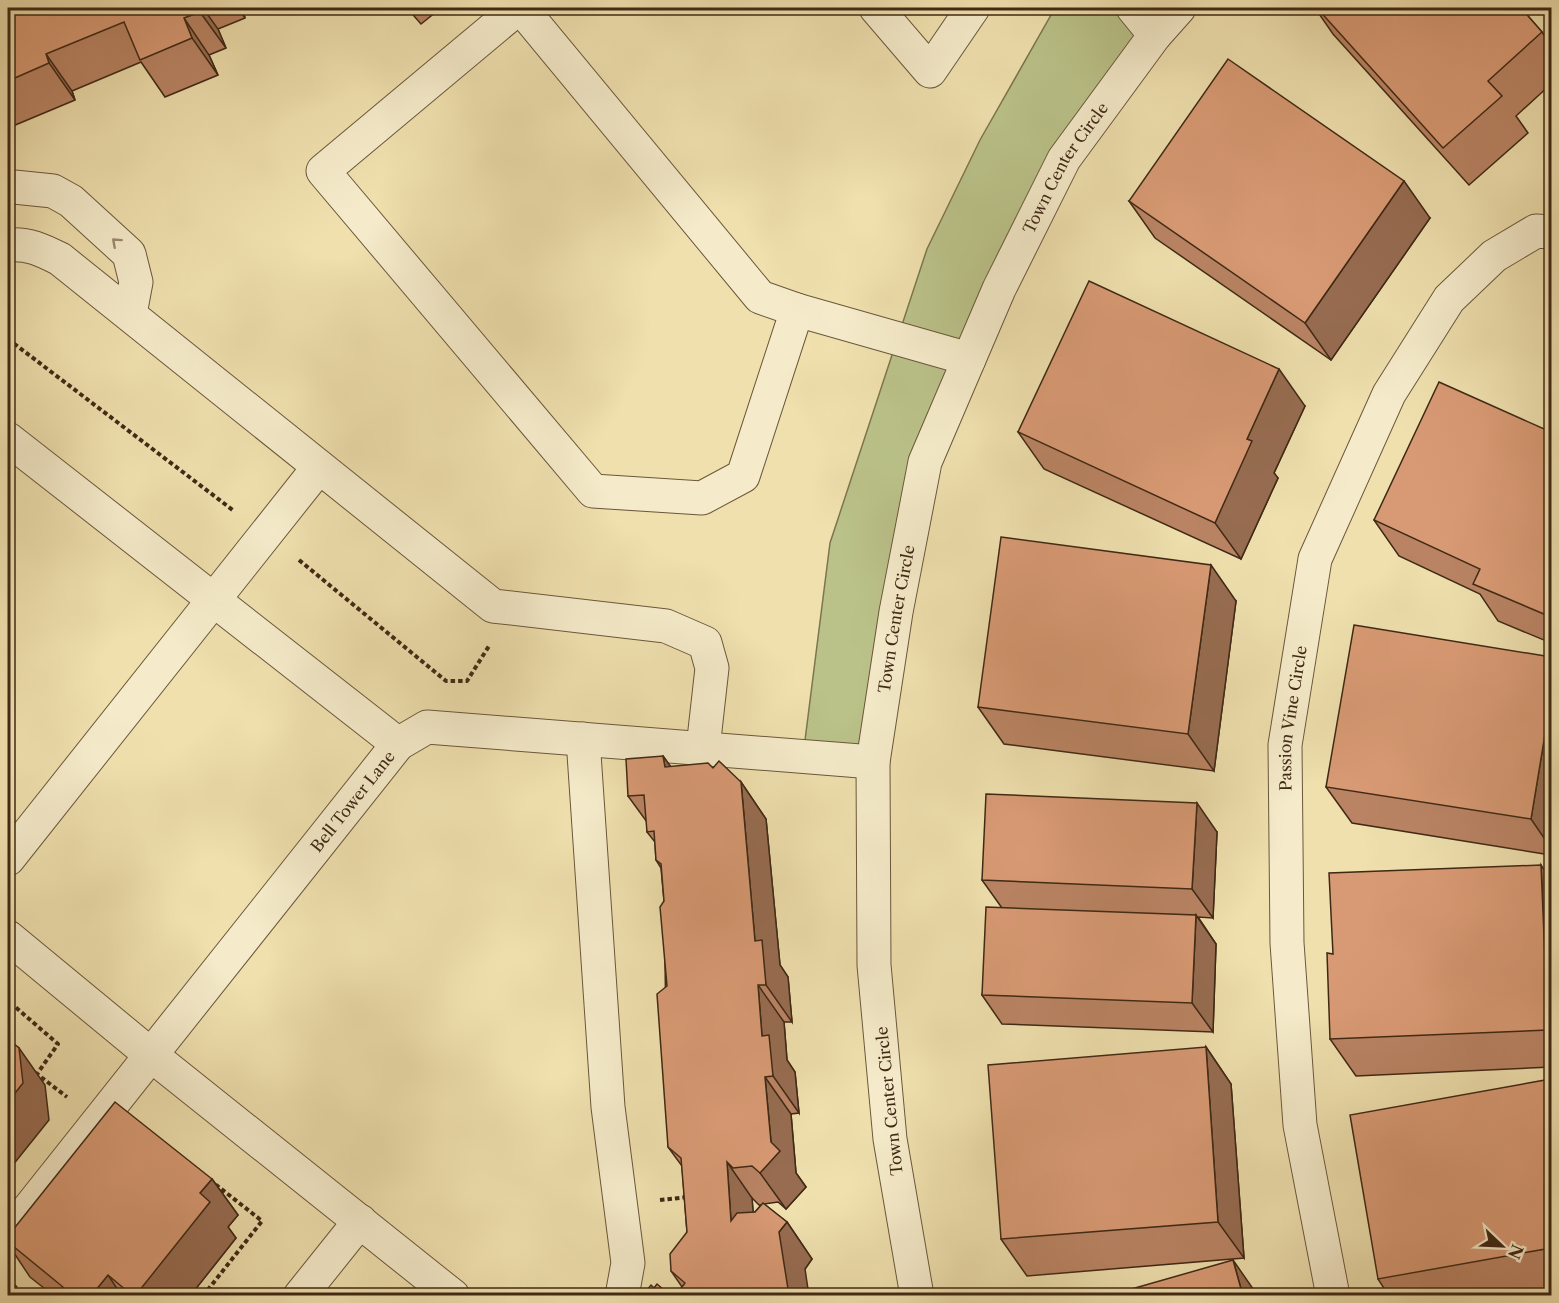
<svg xmlns="http://www.w3.org/2000/svg" width="1559" height="1303" font-family="'Libre Caslon Text',serif">
  <rect width="100%" height="100%" fill="#efe0ae"/>
  <filter id="stains"><feTurbulence type="fractalNoise" baseFrequency=".00333" numOctaves="4"/><feColorMatrix values="0 0 0 0 .2 0 0 0 0 .09 0 0 0 0 .02 0 0 0 .5 -.17"/></filter>
  <radialGradient id="worn" r=".72"><stop offset=".6" stop-color="#630" stop-opacity="0"/><stop offset="1" stop-color="#630" stop-opacity=".3"/></radialGradient>
  <polygon fill="#bac289" stroke="#7c764f" stroke-width="1.5" points="1055,8 1179,8 1064,159 925,462 873,762 803,756 830,543 927,249 980,140"/>
  <g fill="none" stroke-linecap="round" stroke-linejoin="round">
    <g stroke="#6b573b" stroke-width="35">
      <g id="minor">
        <polyline points="518,8 323,171 593,491 702,498 743,476 797,310 969,359"/>
        <polyline points="521,8 760,297 797,310"/>
        <polyline points="876,8 930,71 973,8"/>
        <polyline points="1133,8 1155,35"/>
        <polyline points="8,188 14,187 53,191 71,201 129,254 136,282 130,314"/>
        <path d="M8,245C28,243 42,250 60,259L493,606L666,626L705,643L712,668L703,748"/>
        <polyline points="8,439 398,744"/>
        <polyline points="583,739 608,1107 628,1263 622,1296"/>
        <polyline points="8,859 319,467"/>
        <polyline points="8,937 151,1055 453,1296"/>
        <path id="s1" d="M8,1235L398,744L427,727L873,762"/>
        <polyline points="300,1296 360,1221"/>
        <path id="s2" d="M917,1296L890,1139L874,965L873,762L896,612L925,462L999,289L1064,159L1155,35L1179,8"/>
        <path id="s3" d="M1333,1296L1300,1125L1287,943L1285,745L1315,559L1389,394L1449,299L1494,256L1536,231L1552,232"/>
      </g>
    </g>
    <g stroke="#3f2915" stroke-width="4" stroke-dasharray="4.5 3" stroke-linecap="butt">
      <polyline points="8,339 234,511"/>
      <polyline points="299,560 446,681 467,681 489,646"/>
      <polyline points="12,994 13,1005 58,1044 37,1074 67,1097"/>
      <polyline points="660,1200 688,1197"/>
      <polyline points="13,1285 26,1296"/>
      <polyline points="203,1296 262,1221 215,1184"/>
    </g>
    <use href="#minor" stroke="#f5ebca" stroke-width="33"/>
  </g>
  <g fill="#ba8464" stroke="#3f2915" stroke-width="1.5" fill-rule="evenodd">
    <polygon points="8,8 253,8 243,11 245,18 218,29 226,48 209,55 218,75 165,97 141,62 72,91 75,100 8,128"/>
    <polygon points="407,8 441,8 421,24"/>
    <polygon points="1315,8 1521,8 1542,32 1551,45 1551,84 1516,116 1528,133 1469,185 1333,34"/>
    <polygon points="1129,201 1430,218 1331,360 1155,238"/>
    <polygon points="1305,406 1274,473 1278,478 1241,559 1044,469 1018,432"/>
    <polygon points="1551,432 1551,643 1498,621 1480,594 1399,556 1374,520"/>
    <polygon points="1236,601 1214,771 1004,744 978,707"/>
    <polygon points="1551,657 1551,855 1352,823 1326,787"/>
    <path d="M663,756L671,767L713,768L741,782L766,819L780,965L788,977L792,1022H784L787,1060L795,1072L799,1113L791,1114L796,1173L806,1187L786,1209L778,1202L764,1204L787,1222L812,1259L805,1269L682,1287L671,1271L687,1232L682,1166L668,1147L664,901L661,868L656,860L655,842L647,832V822L628,796ZM752,1198L759,1205H761L755,1212H753Z"/>
    <polygon points="1217,832 1213,918 1198,917 1216,944 1213,1032 1002,1024 982,995 1002,908 982,880"/>
    <polygon points="1551,880 1551,1067 1356,1076 1330,1039"/>
    <polygon points="1206,1047 1231,1084 1244,1258 1027,1276 1001,1239"/>
    <polygon points="1551,1079 1551,1290 1517,1296 1389,1296 1378,1279"/>
    <polygon points="212,1179 238,1215 228,1227 236,1238 190,1296 54,1296 30,1277 8,1244 8,1236"/>
  </g>
  <g fill="#976c51" stroke="#3f2915" stroke-width="1.5">
    <polygon points="198,8 203,8 218,29 226,48 200,12"/>
    <polygon points="238,8 240,8 243,11 245,18"/>
    <polygon points="184,18 209,55 218,75 192,38"/>
    <polygon points="46,54 72,91 75,100 49,63"/>
    <polygon points="1404,181 1430,218 1331,360 1305,323"/>
    <polygon points="1279,369 1305,406 1274,473 1278,478 1241,559 1215,523 1247,439"/>
    <polygon points="1211,565 1236,601 1214,771 1188,734"/>
    <polygon points="1551,698 1551,848 1531,819"/>
    <polygon points="663,756 689,793 665,767"/>
    <polygon points="741,782 766,819 780,965 788,977 792,1022 766,985 755,941"/>
    <polygon points="1197,803 1217,832 1213,918 1192,889"/>
    <polygon points="1541,865 1551,880 1551,1035 1548,1030"/>
    <polygon points="1196,915 1216,944 1213,1032 1192,1003"/>
    <polygon points="758,985 784,1022 787,1060 795,1072 799,1113 773,1076 762,1036"/>
    <polygon points="1206,1047 1231,1084 1244,1258 1218,1222"/>
    <polygon points="19,1048 45,1085 49,1120 8,1171 8,1102"/>
    <polygon points="765,1077 791,1114 796,1173 806,1187 786,1209 760,1173 771,1142"/>
    <polygon points="727,1162 752,1198 757,1258 731,1221"/>
    <polygon points="212,1179 238,1215 228,1227 236,1238 190,1296 135,1296 200,1193"/>
    <polygon points="787,1222 812,1259 805,1269 809,1296 782,1296 779,1232"/>
    <polygon points="1233,1260 1258,1296 1243,1296"/>
    <polygon points="108,1275 122,1296 91,1296"/>
  </g>
  <g fill="#d89a74" stroke="#3f2915" stroke-width="1.5">
    <polygon points="8,8 198,8 200,12 184,18 192,38 140,60 124,22 46,54 49,63 8,81"/>
    <polygon points="1317,8 1521,8 1542,32 1488,81 1502,96 1443,148"/>
    <polygon points="1228,59 1404,181 1305,323 1129,201"/>
    <polygon points="1089,281 1279,369 1247,439 1252,441 1215,523 1018,432"/>
    <polygon points="1439,382 1551,432 1551,617 1473,584 1480,569 1374,520"/>
    <polygon points="1001,537 1211,565 1188,734 978,707"/>
    <polygon points="1354,625 1551,657 1551,698 1531,819 1326,787"/>
    <polygon points="663,756 665,767 708,763 713,768 719,761 741,782 755,941 762,940 766,985 758,985 762,1036 769,1035 773,1076 765,1077 771,1142 780,1151 760,1173 752,1166 733,1168 727,1162 731,1221 737,1213 755,1212 763,1203 787,1222 779,1232 788,1289 782,1296 675,1296 685,1283 671,1271 670,1254 687,1232 681,1158 668,1147 657,994 667,986 660,907 664,901 661,864 656,860 654,831 647,832 644,795 628,796 626,759"/>
    <polygon points="986,794 1197,803 1192,889 982,880"/>
    <polygon points="1541,865 1548,1030 1330,1039 1327,953 1333,954 1329,873"/>
    <polygon points="986,907 1196,915 1192,1003 982,995"/>
    <polygon points="8,1039 19,1048 23,1083 8,1102"/>
    <polygon points="1206,1047 1218,1222 1001,1239 988,1065"/>
    <polygon points="1551,1079 1551,1248 1378,1279 1350,1115"/>
    <polygon points="115,1102 212,1179 200,1193 210,1202 135,1296 133,1296 108,1275 91,1296 56,1296 63,1287 8,1242 8,1236"/>
    <polygon points="1233,1260 1243,1296 1107,1296"/>
    <polygon points="657,1284 671,1296 642,1296 651,1285 654,1288"/>
  </g>
  <defs><path id="oneway-chevron" d="M-2-3.5L2.5 0L-2 3.5" fill="none" stroke-width="1.6" stroke-linecap="round" stroke-linejoin="round" transform="scale(1.5)"/></defs>
  <use stroke="#9a8a70" href="#oneway-chevron" transform="translate(116 242) rotate(-138)"/>
  <g text-anchor="middle" stroke-width="6" stroke-linejoin="round" paint-order="stroke">
    <g font-size="16" fill="#3f2915" stroke="#f5ebca">
      <text dy="6" stroke="none"><textPath href="#s2" startOffset="1168">Town Center Circle</textPath></text>
      <text dy="6" stroke="none"><textPath href="#s2" startOffset="682">Town Center Circle</textPath></text>
      <text dy="6" stroke="none"><textPath href="#s3" startOffset="582">Passion Vine Circle</textPath></text>
      <text dy="6" stroke="none"><textPath href="#s1" startOffset="554">Bell Tower Lane</textPath></text>
      <text transform="translate(889 1101) rotate(-96)" y="6">Town Center Circle</text>
    </g>
  </g>
  <rect width="1559" height="1303" fill="none" stroke="#efe0ae" stroke-width="30"/>
  <rect x="9" y="9" width="1541" height="1285" fill="none" stroke="#3f2915" stroke-width="3"/>
  <rect x="15" y="15" width="1529" height="1273" fill="none" stroke="#3f2915" stroke-width="1.5"/>
  <g transform="translate(1502 1246) rotate(113)" stroke="#f5ebca" stroke-width="4.5" paint-order="stroke">
  <path d="M0-4.5L10 22L0 15L-10 22Z" fill="#3f2915"/>
  <text y="-9" font-size="16" font-weight="bold" text-anchor="middle" fill="#3f2915">N</text>
  </g>
  <rect width="100%" height="100%" filter="url(#stains)"/>
  <rect width="100%" height="100%" fill="url(#worn)"/>
</svg>
